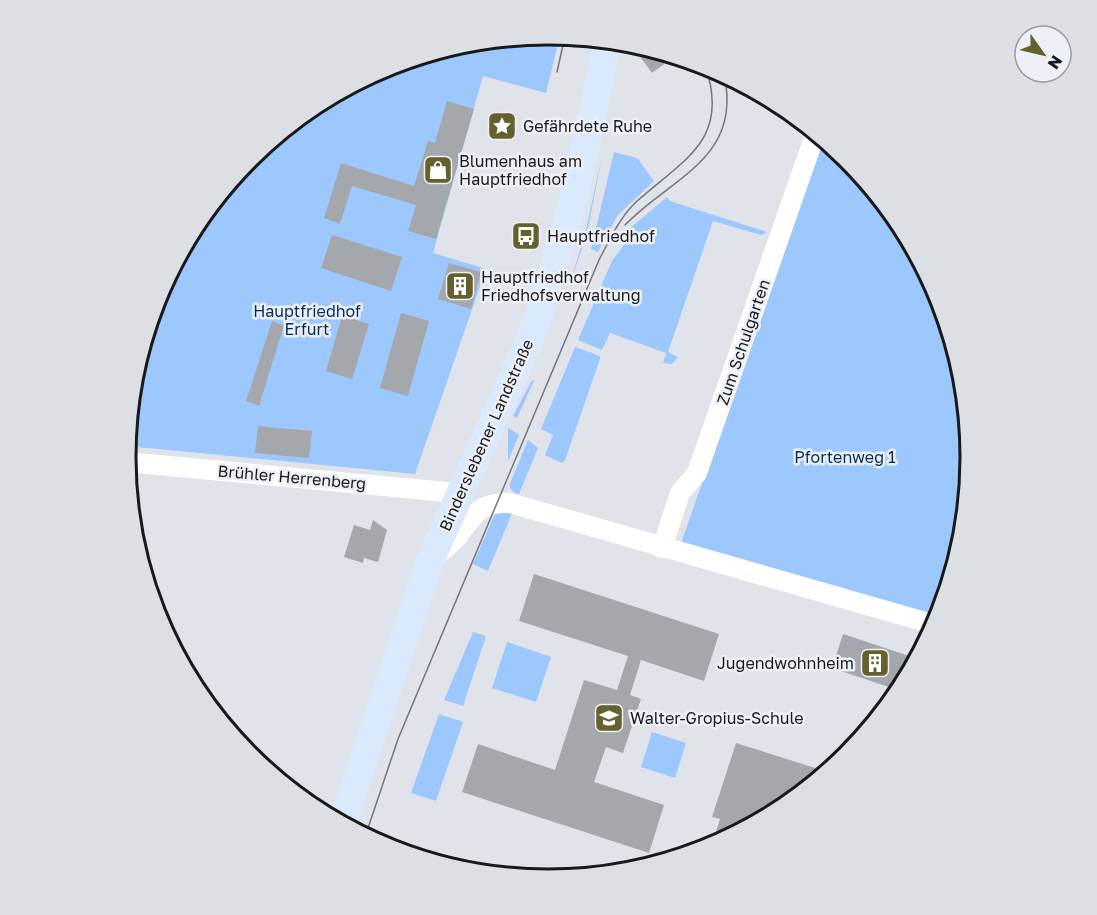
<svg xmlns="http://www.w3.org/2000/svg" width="1097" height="915" font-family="'Golos Text',sans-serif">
  <rect width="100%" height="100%" fill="#e0e4ea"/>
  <g fill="#9cc8fe">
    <path d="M548,35L560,36L546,93L483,76L433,253L486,269L415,474L127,446C132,395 138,343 158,295C211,170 332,68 467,43C493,38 522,37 548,35Z"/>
    <path d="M823,138C939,234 989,392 963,539C959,565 948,592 940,618L680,546Z"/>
    <polygon points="603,152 587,234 568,289 585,234"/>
    <polygon points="614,152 637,158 654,181 617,216 598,252 591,249"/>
    <polygon points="667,197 670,201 767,232 761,235 713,221 668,352 678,357 672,364 663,363 666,353 610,333 602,350 578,340 612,261 629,238 624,233"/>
    <polygon points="575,347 600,356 600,359 565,460 562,463 545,455 553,435 541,429"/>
    <polygon points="532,380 534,381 517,418 513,416"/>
    <polygon points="508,428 519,435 508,461"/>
    <polygon points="528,440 538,448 519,494 514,493 509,486"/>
    <polygon points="497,509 513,511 488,571 473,564"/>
    <polygon points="473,632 486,636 463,706 444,700"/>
    <polygon points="507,642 551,657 536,702 492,688"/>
    <polygon points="439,714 463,722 436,801 411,793"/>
    <polygon points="652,732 686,743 675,778 641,767"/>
  </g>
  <g fill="#a4a8ad">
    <polygon points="630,43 631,43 675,56 652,73"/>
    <polygon points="447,101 474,109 436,239 408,231 416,205 352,186 340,224 324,218 341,163 414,186 428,141 435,143"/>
    <polygon points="332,235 402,257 391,291 321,268"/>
    <polygon points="449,263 481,272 471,309 438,299"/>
    <polygon points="401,313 429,321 408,396 380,388"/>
    <polygon points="342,316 369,324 352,379 326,371"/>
    <polygon points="272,321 284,325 259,406 246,401"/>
    <polygon points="258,426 312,431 309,458 255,453"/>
    <polygon points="373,520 387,530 378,562 364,558 363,563 344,557 354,525 370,530"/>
    <polygon points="534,574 719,634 704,681 641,660 630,695 641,699 623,753 606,747 594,782 664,805 649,853 462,792 478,744 555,770 584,680 617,690 628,656 519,621"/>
    <polygon points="843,634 918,659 901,691 832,668"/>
    <polygon points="736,743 828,772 783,809 711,848 720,819 712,817"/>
  </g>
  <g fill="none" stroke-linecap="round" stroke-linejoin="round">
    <g stroke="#fff" stroke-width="20">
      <polyline points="126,462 458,493"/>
      <polyline points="662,548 680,493 697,473 816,132"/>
      <path d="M437,555C444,549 453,543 458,536C475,514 479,502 510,503L936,625"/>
    </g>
    <polyline stroke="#dae9fc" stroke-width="28" points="342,824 429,563 525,350 540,312 576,191 608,40"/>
    <g stroke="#737579" stroke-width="1.5">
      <polyline points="574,47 576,37"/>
      <polyline points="557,72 565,36"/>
      <path d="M625,225C671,177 743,159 724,74"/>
      <path d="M365,837L398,739L599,260C609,241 620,217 636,202C684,159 731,140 705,65"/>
    </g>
  </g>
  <defs>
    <g id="sight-square" transform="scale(1.5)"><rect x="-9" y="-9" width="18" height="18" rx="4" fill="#65612d" stroke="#edf1f7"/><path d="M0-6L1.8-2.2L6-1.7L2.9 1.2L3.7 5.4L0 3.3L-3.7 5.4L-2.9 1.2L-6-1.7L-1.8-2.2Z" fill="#fff"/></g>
    <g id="shop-square" transform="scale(1.5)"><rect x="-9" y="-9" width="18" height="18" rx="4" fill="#65612d" stroke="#edf1f7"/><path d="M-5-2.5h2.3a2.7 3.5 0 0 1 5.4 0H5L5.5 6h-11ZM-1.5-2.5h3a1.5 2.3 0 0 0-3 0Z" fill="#fff"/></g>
    <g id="bus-square" transform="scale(1.5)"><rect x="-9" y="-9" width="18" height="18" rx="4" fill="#65612d" stroke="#edf1f7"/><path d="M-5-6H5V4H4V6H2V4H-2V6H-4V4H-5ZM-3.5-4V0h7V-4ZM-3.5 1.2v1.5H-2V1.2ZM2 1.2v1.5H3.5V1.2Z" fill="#fff"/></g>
    <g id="building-square" transform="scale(1.5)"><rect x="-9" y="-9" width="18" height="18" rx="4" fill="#65612d" stroke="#edf1f7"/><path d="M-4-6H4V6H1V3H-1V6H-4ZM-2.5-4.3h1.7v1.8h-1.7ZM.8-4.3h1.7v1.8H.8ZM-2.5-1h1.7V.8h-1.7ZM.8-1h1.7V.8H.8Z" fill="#fff"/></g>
    <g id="school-square" transform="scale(1.5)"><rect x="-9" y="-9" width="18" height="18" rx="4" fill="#65612d" stroke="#edf1f7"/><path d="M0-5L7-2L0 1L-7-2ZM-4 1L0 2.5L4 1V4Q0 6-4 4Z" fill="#fff"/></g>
  </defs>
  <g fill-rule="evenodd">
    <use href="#sight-square" x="502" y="126"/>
    <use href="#shop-square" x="438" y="170"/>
    <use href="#bus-square" x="526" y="236"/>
    <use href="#building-square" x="460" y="286"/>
    <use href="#building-square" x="875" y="663"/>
    <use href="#school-square" x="609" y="718"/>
  </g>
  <g text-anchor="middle" stroke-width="5" stroke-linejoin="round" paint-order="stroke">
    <g font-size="16" fill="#18191b" stroke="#edf1f7" text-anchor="start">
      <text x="523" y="132">Gefährdete Ruhe</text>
      <text x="459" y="167">Blumenhaus am<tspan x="459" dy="18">Hauptfriedhof</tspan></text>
      <text x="547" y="242">Hauptfriedhof</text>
      <text x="481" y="283">Hauptfriedhof<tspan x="481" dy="18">Friedhofsverwaltung</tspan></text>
      <text x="854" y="669" text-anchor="end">Jugendwohnheim</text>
      <text x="630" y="724">Walter-Gropius-Schule</text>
    </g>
    <g font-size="16" fill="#002b5c" stroke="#edf1f7">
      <text x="307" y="317">Hauptfriedhof<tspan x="307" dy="18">Erfurt</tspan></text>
      <text x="845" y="463">Pfortenweg 1</text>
    </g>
    <g font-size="16" fill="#18191b" stroke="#edf1f7">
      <text transform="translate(743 342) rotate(-71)" y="6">Zum Schulgarten</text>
      <text transform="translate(486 435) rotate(-66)" y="6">Binderslebener Landstraße</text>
      <text transform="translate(292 477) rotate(5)" y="6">Brühler Herrenberg</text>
    </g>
  </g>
  <path d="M0 0H1097V915H0ZM136 457a412 412 0 1 1 824 0a412 412 0 1 1-824 0Z" fill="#dce0e5" fill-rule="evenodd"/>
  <path fill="none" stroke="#18191b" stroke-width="3" d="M136 457a412 412 0 1 1 824 0a412 412 0 1 1-824 0Z"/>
  <g transform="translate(1043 54) rotate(124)"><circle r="28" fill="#edf1f7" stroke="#989b9f" stroke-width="1.5"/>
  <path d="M0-4.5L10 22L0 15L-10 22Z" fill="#65612d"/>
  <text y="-9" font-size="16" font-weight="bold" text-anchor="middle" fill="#18191b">N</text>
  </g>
</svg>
